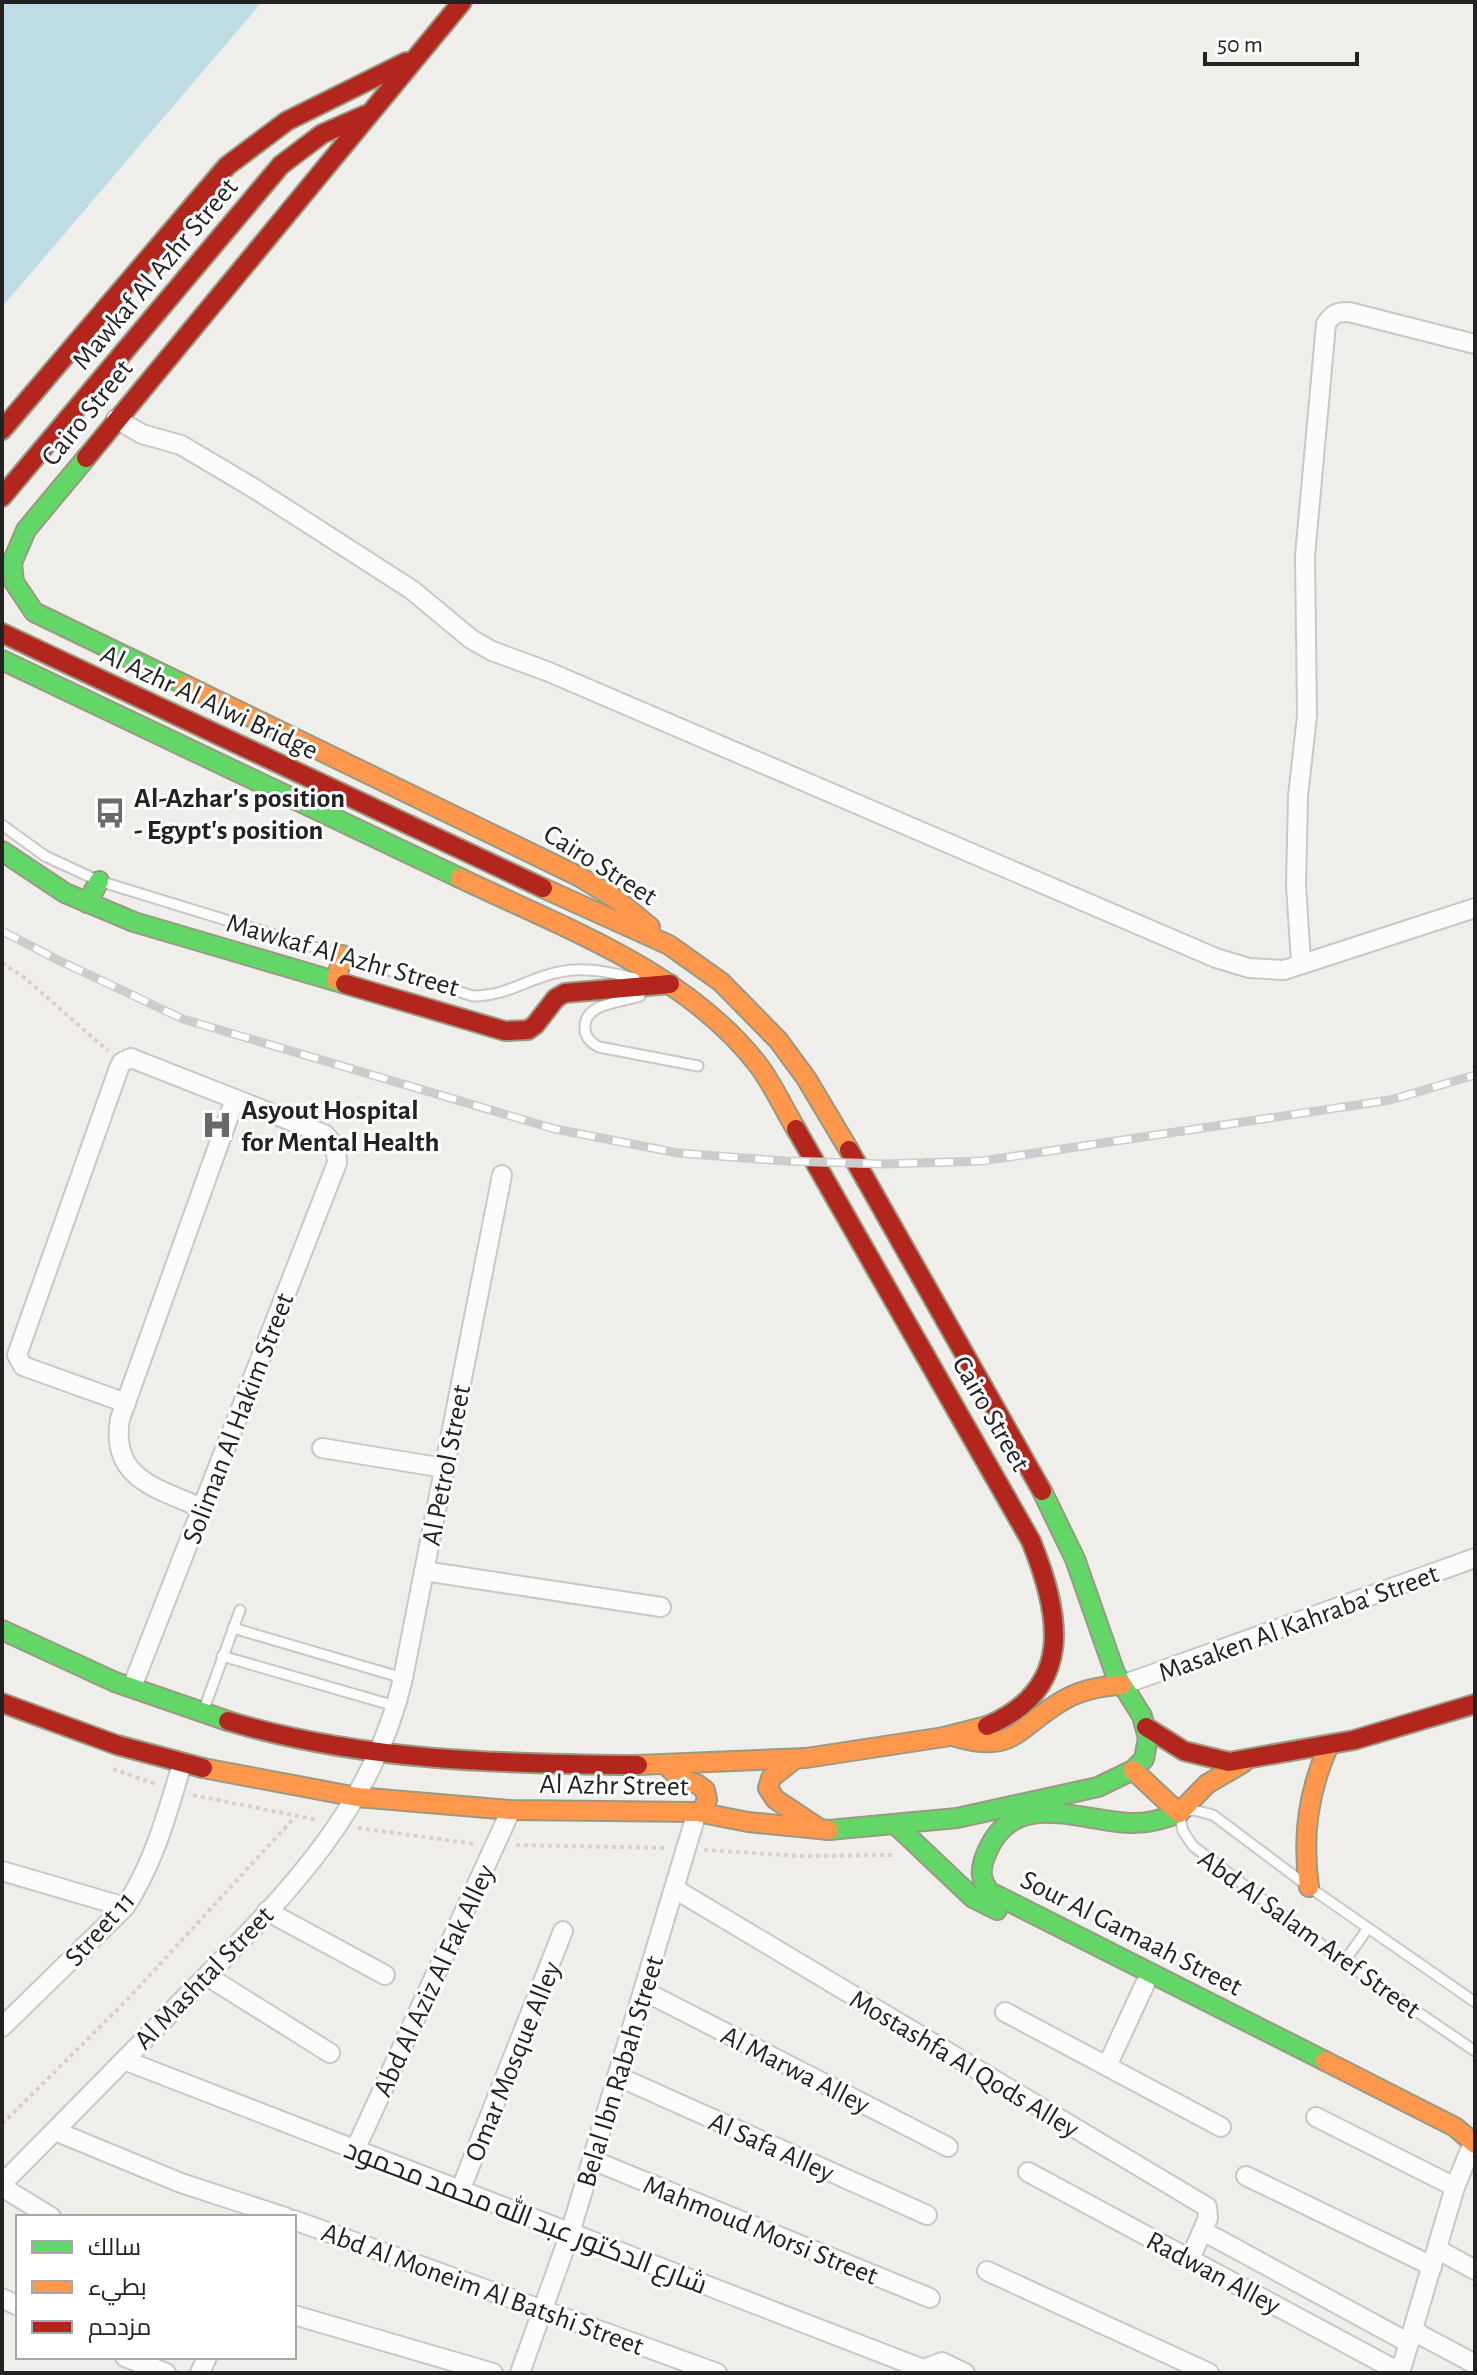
<svg xmlns="http://www.w3.org/2000/svg" width="1477" height="2375" font-family="'Alegreya Sans',Cairo,sans-serif">
  <rect width="100%" height="100%" fill="#f0eeeb"/>
  <polygon fill="#bfdbe3" points="2,2 262,2 2,307"/>
  <g fill="none" stroke-linecap="round" stroke-linejoin="round">
    <g stroke="#c9c8c7" stroke-width="13">
      <g id="lane">
        <path d="M2,825L45,856L99,881L473,996C508,996 528,978 559,972C586,966 610,973 635,978"/>
        <path d="M640,996C623,1002 585,1003 585,1026C584,1037 591,1043 599,1047L698,1066"/>
        <polyline points="233,1628 403,1678"/>
        <polyline points="222,1656 395,1706"/>
        <polyline points="203,1712 240,1610"/>
        <polyline points="1344,1962 1368,1928"/>
        <polyline points="1475,2002 1309,1887 1213,1815 1194,1810 1179,1813 1183,1831 1193,1846 1344,1962 1475,2051"/>
      </g>
    </g>
    <g stroke="#c9c8c7" stroke-width="22">
      <g id="street">
        <polyline points="116,419 142,434 181,445 255,489 412,590 471,639 492,651 549,672 1216,958 1249,968 1284,970 1475,908"/>
        <path d="M1301,962L1296,885L1298,796L1307,716L1305,556L1326,324C1332,314 1337,312 1349,312L1475,344"/>
        <path d="M126,1403L23,1366L17,1355L119,1068L122,1062L131,1058L324,1134C333,1142 337,1151 337,1163L132,1687"/>
        <polyline points="322,1448 444,1468"/>
        <path d="M202,1508C157,1488 110,1479 120,1419L235,1099"/>
        <polyline points="424,1571 661,1607"/>
        <polyline points="1122,1685 1475,1558"/>
        <polyline points="2,1871 125,1907"/>
        <polyline points="675,1889 1207,2207 1208,2218 1190,2259"/>
        <polyline points="267,1911 385,1975"/>
        <polyline points="207,1976 330,2053"/>
        <polyline points="644,1991 948,2147"/>
        <polyline points="1005,2012 1221,2127"/>
        <path d="M2,2027L125,1907C154,1863 167,1814 182,1764"/>
        <polyline points="124,2060 928,2371"/>
        <polyline points="1107,2066 1145,1984"/>
        <polyline points="617,2076 927,2215"/>
        <polyline points="1316,2117 1455,2187"/>
        <polyline points="55,2131 181,2183 285,2217"/>
        <polyline points="355,2150 511,1810"/>
        <polyline points="592,2160 930,2298"/>
        <polyline points="1028,2172 1401,2373"/>
        <polyline points="1246,2176 1432,2266"/>
        <path d="M2,2184C61,2124 120,2065 178,2005C273,1908 372,1816 403,1678L502,1175"/>
        <polyline points="2,2187 51,2217"/>
        <polyline points="460,2191 563,1931"/>
        <polyline points="294,2220 717,2373"/>
        <polyline points="1203,2231 1409,2343"/>
        <polyline points="1437,2249 1475,2270"/>
        <polyline points="987,2271 1209,2373"/>
        <polyline points="2,2298 18,2306"/>
        <polyline points="294,2315 493,2373"/>
        <polyline points="1413,2331 1475,2364"/>
        <polyline points="125,2357 166,2373"/>
        <polyline points="200,2373 207,2357"/>
        <polyline points="520,2373 570,2233 697,1812"/>
        <polyline points="928,2373 929,2367 942,2362 965,2373"/>
        <polyline points="1400,2373 1455,2187 1473,2143"/>
      </g>
    </g>
    <g stroke="#999a82" stroke-width="22">
      <g id="fast">
        <polyline points="86,458 26,530 12,563 14,582 34,612 185,685"/>
        <polyline points="2,660 460,878"/>
        <polyline points="2,851 65,893 134,922 345,984"/>
        <polyline points="87,903 99,881"/>
        <polyline points="2,1630 115,1682 228,1721"/>
        <path d="M1179,1813C1164,1819 1147,1824 1130,1823C1078,1821 1014,1788 987,1852C980,1868 979,1879 990,1892L1325,2061"/>
        <polyline points="897,1826 973,1898 997,1910"/>
        <polyline points="829,1830 957,1818 1098,1787 1133,1770 1144,1759 1148,1738 1142,1716 1115,1673 1075,1559 1042,1491"/>
      </g>
    </g>
    <g stroke="#999a82" stroke-width="22">
      <g id="slow">
        <polyline points="185,685 580,877 616,899 650,927"/>
        <path d="M460,878C564,928 686,971 759,1066C773,1085 784,1109 796,1129"/>
        <polyline points="543,888 669,945 721,982 778,1040 806,1078 849,1150"/>
        <polyline points="336,980 343,955"/>
        <path d="M952,1736C1014,1755 1015,1729 1062,1701C1080,1690 1102,1686 1122,1685"/>
        <polyline points="795,1759 771,1778 768,1788 775,1799 817,1827"/>
        <polyline points="665,1764 680,1779 697,1784 705,1790 707,1800 702,1810 697,1812"/>
        <polyline points="638,1765 806,1758 944,1737 987,1726"/>
        <polyline points="203,1768 357,1797 511,1810 697,1812 748,1822 829,1830"/>
        <polyline points="1133,1770 1179,1813"/>
        <polyline points="1179,1813 1207,1784 1243,1763"/>
        <path d="M1309,1887C1302,1836 1308,1792 1329,1745"/>
        <polyline points="1325,2061 1455,2127 1475,2144"/>
      </g>
    </g>
    <g stroke="#999a82" stroke-width="22">
      <g id="jam">
        <polyline points="2,430 227,166 287,121 406,62"/>
        <polyline points="86,458 462,2"/>
        <polyline points="2,497 281,165 322,134 365,115"/>
        <polyline points="2,633 543,888"/>
        <polyline points="345,984 505,1031 528,1030 535,1025 556,998 565,993 670,984"/>
        <path d="M796,1129L1031,1541C1061,1615 1075,1689 987,1726"/>
        <polyline points="849,1150 1042,1491"/>
        <polyline points="2,1703 117,1745 203,1768"/>
        <path d="M228,1721C361,1761 501,1764 638,1765"/>
        <polyline points="1146,1727 1184,1751 1229,1762 1354,1740 1475,1704"/>
      </g>
    </g>
    <g stroke="#dccecd" stroke-width="4" stroke-dasharray="4 4" stroke-linecap="butt">
      <polyline points="2,963 25,978 108,1051"/>
      <polyline points="113,1769 158,1785"/>
      <polyline points="193,1795 318,1820"/>
      <polyline points="358,1828 476,1844"/>
      <polyline points="516,1845 668,1848"/>
      <polyline points="704,1850 799,1856 895,1855"/>
      <polyline points="2,2124 125,2002 295,1817"/>
    </g>
    <use href="#lane" stroke="#fdfcfc" stroke-width="9"/>
    <use href="#street" stroke="#fdfcfc" stroke-width="18"/>
    <use href="#fast" stroke="#63d668" stroke-width="18"/>
    <use href="#slow" stroke="#ff974d" stroke-width="18"/>
    <use href="#jam" stroke="#b3261e" stroke-width="18"/>
    <g stroke="#ccc" stroke-width="9">
      <polyline id="rail" points="2,931 60,961 183,1019 555,1129 678,1153 785,1161 884,1164 982,1161 1390,1100 1475,1075"/>
    </g>
    <use href="#rail" stroke="#fff" stroke-width="6" stroke-dasharray="18" stroke-linecap="butt"/>
  </g>
  <defs>
    <g id="bus-bare" transform="scale(2.4)"><path d="M-5-6H5V4H4V6H2V4H-2V6H-4V4H-5ZM-3.5-4V0h7V-4ZM-3.5 1.2v1.5H-2V1.2ZM2 1.2v1.5H3.5V1.2Z" fill="#6a6968" stroke="#fff" stroke-width="2.5" paint-order="stroke"/></g>
    <g id="hospital-bare" transform="scale(2.4)"><path d="M-5-5h3v3.5h4V-5h3V5h-3V1.5h-4V5h-3Z" fill="#6a6968" stroke="#fff" stroke-width="2.5" paint-order="stroke"/></g>
  </defs>
  <g fill-rule="evenodd">
    <use href="#bus-bare" x="110" y="813"/>
    <use href="#hospital-bare" x="217" y="1125"/>
  </g>
  <g text-anchor="middle" stroke-width="6" stroke-linejoin="round" paint-order="stroke">
    <g font-size="28" fill="#222" stroke="#fff">
      <text transform="translate(154 273) rotate(-50)" y="10">Mawkaf Al Azhr Street</text>
      <text transform="translate(86 412) rotate(-51)" y="10">Cairo Street</text>
      <text transform="translate(210 701) rotate(25)" y="10">Al Azhr Al Alwi Bridge</text>
      <text transform="translate(601 864) rotate(32)" y="10">Cairo Street</text>
      <text transform="translate(343 954) rotate(16)" y="10">Mawkaf Al Azhr Street</text>
      <text transform="translate(992 1413) rotate(60)" y="10">Cairo Street</text>
      <text transform="translate(237 1418) rotate(-69)" y="10">Soliman Al Hakim Street</text>
      <text transform="translate(445 1465) rotate(-79)" y="10">Al Petrol Street</text>
      <text transform="translate(1298 1622) rotate(-20)" y="10">Masaken Al Kahraba' Street</text>
      <text transform="translate(614 1784) rotate(1)" y="10">Al Azhr Street</text>
      <text transform="translate(99 1928) rotate(-48)" y="10">Street 11</text>
      <text transform="translate(1132 1932) rotate(27)" y="10">Sour Al Gamaah Street</text>
      <text transform="translate(1310 1933) rotate(36)" y="10">Abd Al Salam Aref Street</text>
      <text transform="translate(203 1977) rotate(-46)" y="10">Al Mashtal Street</text>
      <text transform="translate(433 1980) rotate(-65)" y="10">Abd Al Aziz Al Fak Alley</text>
      <text transform="translate(512 2061) rotate(-68)" y="10">Omar Mosque Alley</text>
      <text transform="translate(965 2063) rotate(31)" y="10">Mostashfa Al Qods Alley</text>
      <text transform="translate(796 2069) rotate(27)" y="10">Al Marwa Alley</text>
      <text transform="translate(619 2071) rotate(-73)" y="10">Belal Ibn Rabah Street</text>
      <text transform="translate(772 2146) rotate(24)" y="10">Al Safa Alley</text>
      <text transform="translate(526 2216) rotate(21)" y="10">شارع الدكتور عبد الله محمد محمود</text>
      <text transform="translate(761 2229) rotate(22)" y="10">Mahmoud Morsi Street</text>
      <text transform="translate(1214 2272) rotate(28)" y="10">Radwan Alley</text>
      <text transform="translate(483 2288) rotate(20)" y="10">Abd Al Moneim Al Batshi Street</text>
    </g>
    <g font-size="28" font-weight="bold" fill="#222" stroke="#fff" text-anchor="start">
      <text x="134" y="807">Al-Azhar's position<tspan x="134" dy="32">- Egypt's position</tspan></text>
      <text x="241" y="1119">Asyout Hospital<tspan x="241" dy="32">for Mental Health</tspan></text>
    </g>
  </g>
  <rect width="1477" height="2375" fill="none" stroke="#222222" stroke-width="8"/>
  <rect x="16" y="2215" width="280" height="144" fill="#ffffff" stroke="#a7a7a7" stroke-width="2"/>
  <rect x="32" y="2241" width="40" height="12" fill="#63d668" stroke="#a7a7a7" stroke-width="2"/>
  <text x="88" y="2255" font-size="24" fill="#222222">سالك</text>
  <rect x="32" y="2281" width="40" height="12" fill="#ff974d" stroke="#a7a7a7" stroke-width="2"/>
  <text x="88" y="2295" font-size="24" fill="#222222">بطيء</text>
  <rect x="32" y="2321" width="40" height="12" fill="#b3261e" stroke="#a7a7a7" stroke-width="2"/>
  <text x="88" y="2335" font-size="24" fill="#222222">مزدحم</text>
  <path d="M1205 52v12h152v-12" fill="none" stroke="#222222" stroke-width="4"/>
  <text x="1217" y="52" font-size="24" fill="#222222" stroke="#ffffff" stroke-width="6" paint-order="stroke">50 m</text>
</svg>
